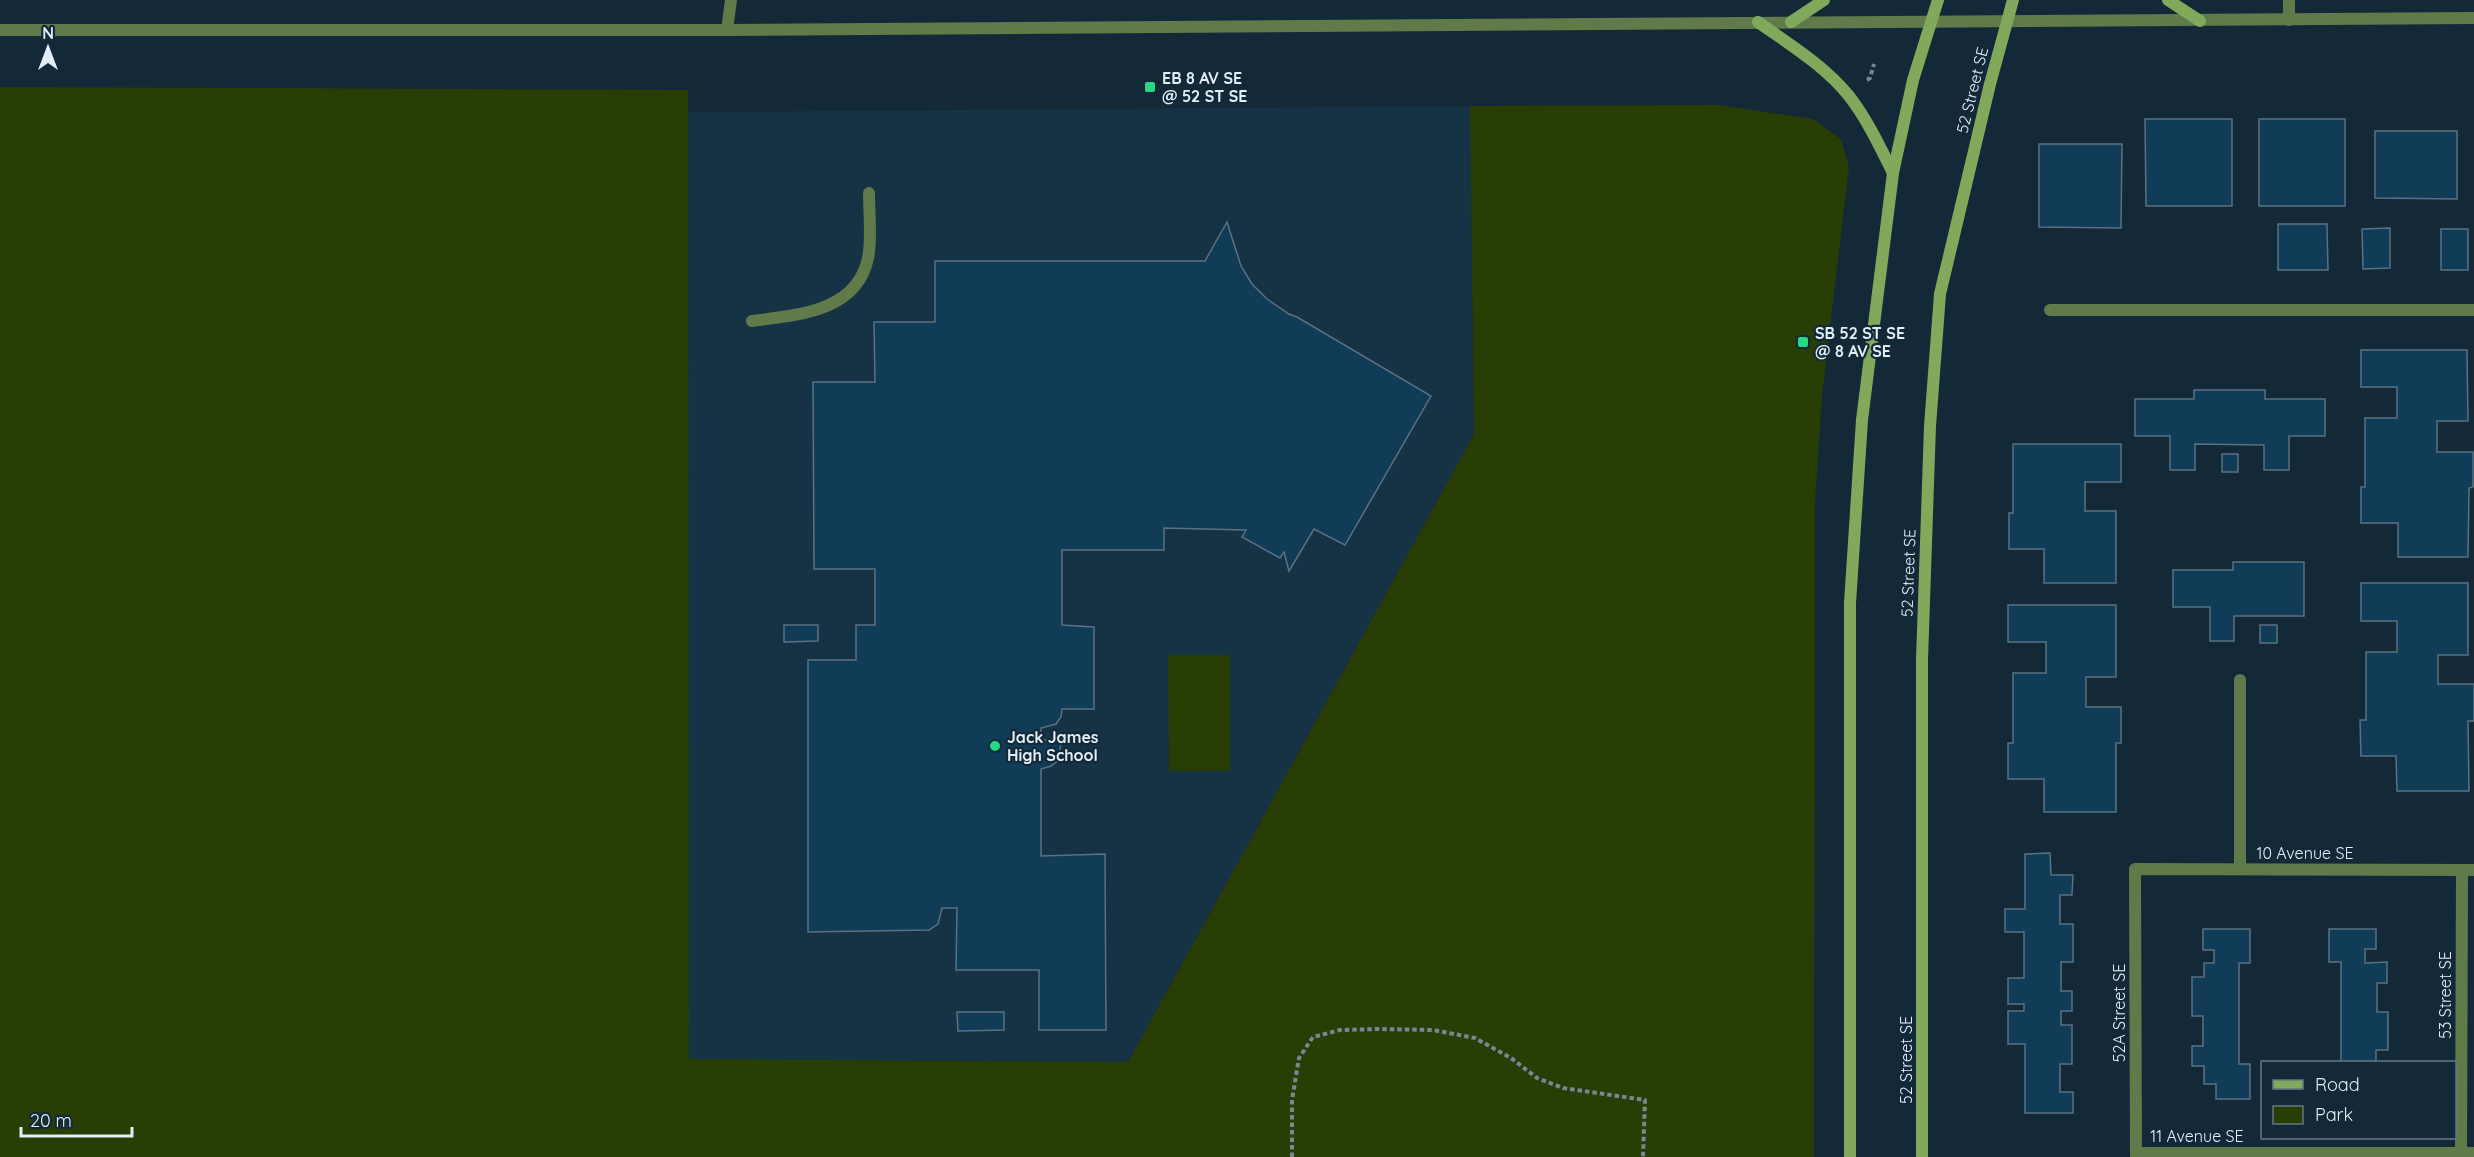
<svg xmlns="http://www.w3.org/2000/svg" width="2474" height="1157" font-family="Quicksand,sans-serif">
  <rect width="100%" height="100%" fill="#132937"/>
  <polygon fill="#163245" points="1470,106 1474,434 1128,1062 688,1059 688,112"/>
  <g fill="#293e05">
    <polygon points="0,87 688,90 689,1059 1128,1062 1474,434 1470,106 1718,105 1813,119 1841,139 1849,167 1822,395 1815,502 1814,1157 0,1157"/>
    <polygon points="1168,655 1230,655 1230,771 1169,771"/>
  </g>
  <g fill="#113c57" stroke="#5a7183" stroke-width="1.5">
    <polygon points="2145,119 2232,119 2232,206 2146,206"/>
    <rect x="2259" y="119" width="86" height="87"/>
    <polygon points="2375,131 2457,131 2457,199 2375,198"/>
    <polygon points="2039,144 2122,144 2121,228 2039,227"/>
    <polygon points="1227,222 1241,266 1252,284 1267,299 1289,314 1297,317 1431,396 1345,545 1314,529 1289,571 1284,552 1280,558 1242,537 1246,530 1164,528 1164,550 1062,550 1062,625 1094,627 1094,709 1062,709 1061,717 1056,724 1041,728 1041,740 1061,740 1059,760 1051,766 1041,769 1041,856 1105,854 1106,1030 1039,1030 1039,970 956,970 957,908 942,908 938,924 929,930 808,932 808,660 856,660 856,625 875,625 875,569 814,569 813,382 875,382 874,322 935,322 935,261 1205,261"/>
    <polygon points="2278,224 2327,224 2328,270 2278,270"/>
    <polygon points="2390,228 2390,268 2363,269 2362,229"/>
    <rect x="2441" y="229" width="27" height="41"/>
    <polygon points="2361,350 2467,350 2468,421 2437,421 2437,452 2473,452 2473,487 2469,488 2468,557 2398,557 2398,523 2361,523 2361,487 2365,487 2365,418 2397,418 2397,387 2361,387"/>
    <polygon points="2194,390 2265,390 2265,399 2325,399 2325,436 2289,436 2289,470 2264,470 2264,445 2195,444 2195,470 2170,470 2170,436 2135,436 2135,399 2194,399"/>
    <polygon points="2013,444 2121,444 2121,482 2085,482 2085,511 2116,511 2116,583 2044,583 2044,549 2009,549 2009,513 2013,513"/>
    <rect x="2222" y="454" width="16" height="18"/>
    <polygon points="2233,562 2304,562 2304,616 2234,616 2234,641 2210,641 2210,607 2173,607 2173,570 2233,570"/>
    <polygon points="2361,583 2468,583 2468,655 2438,655 2438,684 2474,684 2474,721 2468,721 2469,791 2397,791 2396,756 2361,756 2360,720 2366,720 2366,652 2397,652 2397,621 2361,621"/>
    <polygon points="2008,605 2116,605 2116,677 2086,677 2086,707 2121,707 2121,743 2116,743 2116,812 2044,812 2044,779 2008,779 2008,743 2013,743 2013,673 2046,673 2046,642 2008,642"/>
    <polygon points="784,625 818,625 818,641 784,642"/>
    <rect x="2260" y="625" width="17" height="18"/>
    <polygon points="2050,853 2051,875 2073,875 2072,895 2060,895 2060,924 2073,924 2073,962 2061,962 2061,991 2072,991 2072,1011 2061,1011 2061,1025 2072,1025 2072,1064 2060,1064 2060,1092 2073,1092 2073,1113 2025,1113 2025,1044 2008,1044 2008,1011 2024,1011 2024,1004 2008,1004 2008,978 2024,978 2024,932 2005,932 2005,909 2025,909 2025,854"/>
    <polygon points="2203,929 2250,929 2250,963 2239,963 2239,1064 2250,1064 2250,1099 2216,1099 2216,1084 2204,1084 2204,1066 2192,1066 2192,1046 2203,1046 2203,1016 2192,1016 2192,977 2204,977 2204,963 2214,963 2214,950 2203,950"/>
    <polygon points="2329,929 2376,929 2376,949 2365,949 2365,963 2387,962 2387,983 2377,983 2377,1012 2388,1012 2388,1050 2376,1050 2376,1062 2341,1062 2341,962 2329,962"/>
    <polygon points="957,1012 1004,1012 1004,1030 958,1031"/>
  </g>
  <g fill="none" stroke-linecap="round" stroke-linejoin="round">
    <g stroke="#768894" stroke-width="4" stroke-dasharray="4.5 3" stroke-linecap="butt">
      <polyline points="1867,80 1870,78 1874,64"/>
      <polyline points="1292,1157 1292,1100 1299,1058 1313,1037 1340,1030 1379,1029 1433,1030 1475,1038 1511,1058 1537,1078 1563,1088 1645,1100 1643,1157"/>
    </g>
    <g stroke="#607a4a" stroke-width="12">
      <polyline points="2289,0 2289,20"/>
      <polyline points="2050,310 2474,310"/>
      <path d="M752,321C797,315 857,312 868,258C872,240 869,212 869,193"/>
      <polyline points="2240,680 2240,869"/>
    </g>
    <g stroke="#607a4a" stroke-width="12">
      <polyline points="727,30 731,0"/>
      <polyline points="2136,1153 2474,1153"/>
      <polyline points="2136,1157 2135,869 2474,870"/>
      <polyline points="2461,1157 2462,870"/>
    </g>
    <polyline stroke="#607a4a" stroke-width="12" points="0,30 727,30 2474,18"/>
    <g stroke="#80a95b" stroke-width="12">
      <polyline points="2168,0 2200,21"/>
      <path d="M1758,22C1789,44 1825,66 1849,96C1867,119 1880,147 1893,173"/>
      <polyline points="1791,22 1824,0"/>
      <polyline points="1850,1157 1850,603 1862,420 1893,173 1913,80 1938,0"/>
      <polyline points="1922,1157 1922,660 1930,426 1940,294 1990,84 2013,0"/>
    </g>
  </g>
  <g fill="#29d885" stroke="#132937" stroke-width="2">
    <rect x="1144" y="81" width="12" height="12" rx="3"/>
    <rect x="1797" y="336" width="12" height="12" rx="3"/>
    <circle cx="995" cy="746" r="6"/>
  </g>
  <g text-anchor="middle" stroke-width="4.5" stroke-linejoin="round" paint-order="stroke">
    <g font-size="16" font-weight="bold" fill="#e1eef8" stroke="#132937" text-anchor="start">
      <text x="1162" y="84">EB 8 AV SE<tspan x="1162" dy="18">@ 52 ST SE</tspan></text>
      <text x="1815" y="339">SB 52 ST SE<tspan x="1815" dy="18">@ 8 AV SE</tspan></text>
      <text x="1007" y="743">Jack James<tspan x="1007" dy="18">High School</tspan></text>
    </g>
    <g font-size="16" fill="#e1eef8" stroke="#132937">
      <text transform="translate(1972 90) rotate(-76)" y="6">52 Street SE</text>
      <text transform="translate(1908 573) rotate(-88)" y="6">52 Street SE</text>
      <text x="2305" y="859">10 Avenue SE</text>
      <text transform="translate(2445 995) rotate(-90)" y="6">53 Street SE</text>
      <text transform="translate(2119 1013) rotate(-90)" y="6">52A Street SE</text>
      <text transform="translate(1906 1060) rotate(-90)" y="6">52 Street SE</text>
      <text x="2197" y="1142">11 Avenue SE</text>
    </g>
  </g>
  <rect x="2261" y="1061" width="195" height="78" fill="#132937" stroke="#657884" stroke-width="1.5"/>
  <rect x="2273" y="1080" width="30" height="9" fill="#80a95b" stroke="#657884" stroke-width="1.5"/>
  <text x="2315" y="1091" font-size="18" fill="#e1eef8">Road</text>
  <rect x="2273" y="1106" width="30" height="18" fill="#293e05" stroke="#657884" stroke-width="1.5"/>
  <text x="2315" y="1121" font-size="18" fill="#e1eef8">Park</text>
  <g transform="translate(48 48)" stroke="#132937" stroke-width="4.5" paint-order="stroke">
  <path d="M0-4.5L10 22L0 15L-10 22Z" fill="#e1eef8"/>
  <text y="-9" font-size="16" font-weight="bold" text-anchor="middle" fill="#e1eef8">N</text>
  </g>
  <path d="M21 1127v9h111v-9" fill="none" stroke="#e1eef8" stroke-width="3"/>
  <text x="30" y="1127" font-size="18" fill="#e1eef8" stroke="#132937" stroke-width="4.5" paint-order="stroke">20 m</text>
</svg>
